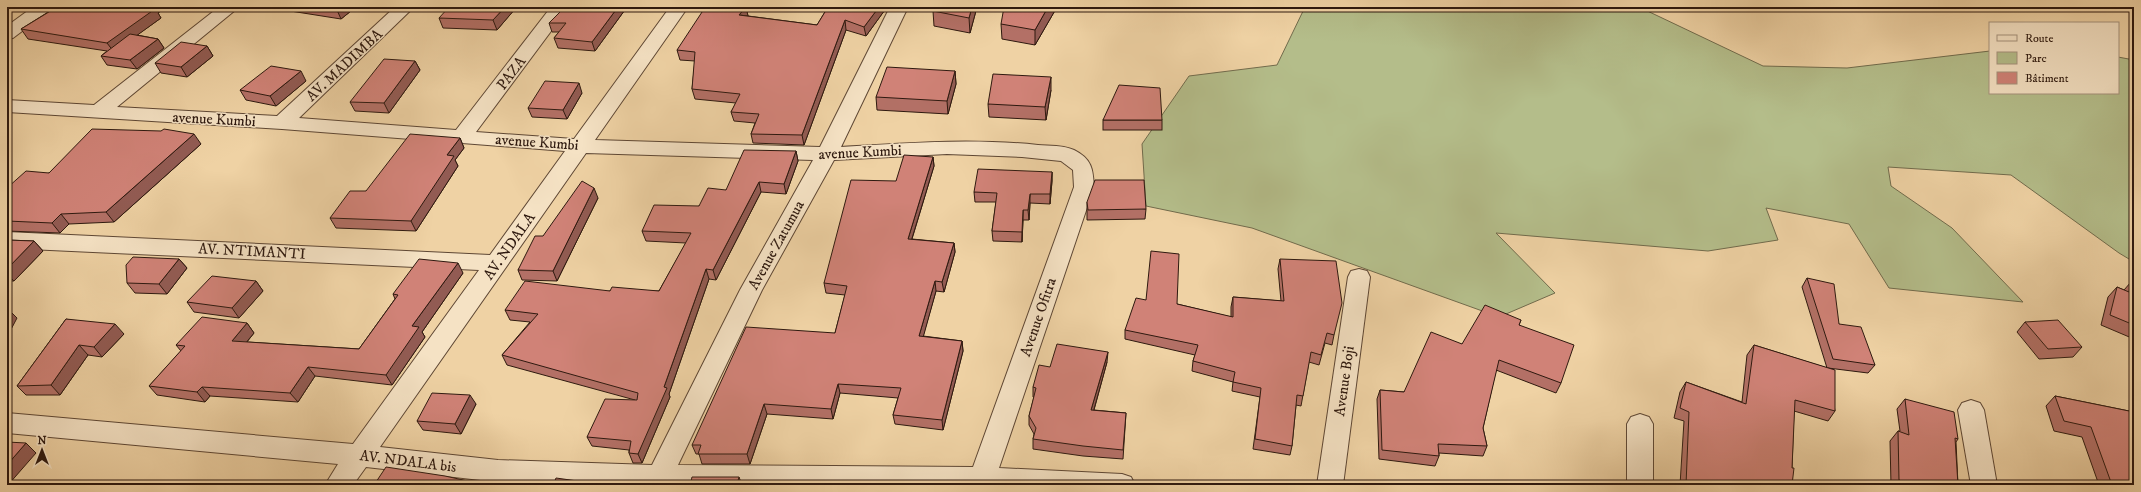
<svg xmlns="http://www.w3.org/2000/svg" width="2141" height="492" font-family="'IM FELL DW Pica',serif">
  <rect width="100%" height="100%" fill="#efd2a4"/>
  <filter id="stains"><feTurbulence type="fractalNoise" baseFrequency=".005" numOctaves="4"/><feColorMatrix values="0 0 0 0 .2 0 0 0 0 .09 0 0 0 0 .02 0 0 0 .5 -.17"/></filter>
  <radialGradient id="worn" r=".72"><stop offset=".6" stop-color="#630" stop-opacity="0"/><stop offset="1" stop-color="#630" stop-opacity=".3"/></radialGradient>
  <polygon fill="#b4bd8a" stroke="#716b4c" points="1305,7 1639,7 1763,66 1847,68 1990,51 1990,93 2118,93 2118,57 2134,60 2134,262 2119,253 2011,175 1888,167 1891,186 1952,228 2023,302 1889,288 1849,224 1766,208 1778,240 1708,251 1496,233 1555,293 1499,317 1252,228 1146,206 1142,144 1189,76 1277,65"/>
  <g fill="none" stroke-linecap="round" stroke-linejoin="round">
    <g stroke="#5e4734" stroke-width="2">
      <g id="street">
        <polygon points="33,7 54,7 13,38 7,39 7,26"/>
        <path d="M219,7H239L117,107L277,116L395,7H414L299,118L456,130L551,7H569L476,132L574,139L670,7H688L595,140L820,147L890,7H908L841,147C907,143 972,138 1038,145C1049,146 1064,145 1074,150C1092,159 1093,169 1094,187L999,468L1122,474L1131,477L1135,485H594L498,482L366,467L353,485H325L338,464L7,433V413L353,444L479,270L7,248V232L490,255L565,151L282,129L7,112V100L94,105ZM586,153L813,160L740,290L652,465L498,460L380,447ZM947,154L1022,157L1061,161L1073,170L1074,187L973,467L678,465L762,290L834,160Z"/>
        <polygon points="1359,269 1367,271 1370,277 1343,485 1317,485 1348,277 1351,271"/>
        <polygon points="1971,400 1980,403 1984,410 1997,485 1971,485 1958,410 1962,403"/>
        <polygon points="1640,414 1649,417 1653,424 1653,485 1627,485 1627,424 1631,417"/>
      </g>
    </g>
    <use href="#street" fill="#f5e2c4" fill-rule="evenodd"/>
  </g>
  <g fill="#b37066" stroke="#2e190f">
    <polygon points="51,7 166,7 158,13 161,18 137,35 158,39 164,48 137,69 107,65 101,56 107,51 28,39 21,29 53,9"/>
    <polygon points="282,7 356,7 341,19 284,10"/>
    <polygon points="565,7 627,7 595,51 558,48 554,38 559,32 552,32 549,23"/>
    <polygon points="746,7 748,16 817,25 828,7 887,7 866,36 846,30 804,145 753,143 751,134 755,123 734,121 731,112 736,103 695,99 692,89 695,61 680,60 677,50"/>
    <polygon points="977,7 970,33 934,26 933,11"/>
    <polygon points="1057,7 1035,45 1002,39 1001,24"/>
    <polygon points="515,9 497,30 443,28 439,18"/>
    <polygon points="207,46 213,56 187,77 161,73 155,63"/>
    <polygon points="415,61 420,70 389,113 355,111 350,102"/>
    <polygon points="955,71 956,84 948,114 877,110 876,97"/>
    <polygon points="306,81 276,106 246,100 240,90"/>
    <polygon points="1051,90 1046,120 989,117 988,104"/>
    <polygon points="582,93 567,119 532,117 528,108"/>
    <rect x="1103" y="120" width="59" height="10"/>
    <polygon points="460,138 464,148 455,160 458,166 416,231 336,228 330,218 366,191"/>
    <polygon points="201,144 114,222 69,224 60,233 7,231 7,188 49,173"/>
    <polygon points="796,151 798,161 786,194 761,192 716,280 709,279 669,394 670,397 642,463 633,463 629,453 629,450 592,446 587,437 635,400 507,365 502,355 530,322 510,320 505,310 610,291 659,291 686,243 646,241 642,231 699,206 726,190"/>
    <polygon points="933,157 934,166 912,239 954,243 955,252 944,292 936,291 923,336 962,341 963,351 943,430 895,424 893,415 898,398 840,393 833,419 767,414 750,464 702,464 699,454 696,454 692,445 835,333 845,295 826,293 824,283 896,181"/>
    <polygon points="1052,172 1052,181 1050,204 1030,203 1029,220 1023,220 1022,242 993,241 992,231 996,202 975,202 974,192"/>
    <polygon points="598,198 557,281 522,280 518,270 543,236"/>
    <polygon points="1087,202 1146,209 1145,219 1087,220"/>
    <polygon points="7,240 34,241 43,251 14,281 7,281"/>
    <polygon points="179,259 187,268 167,294 135,293 127,283"/>
    <polygon points="1280,259 1334,335 1332,345 1325,343 1319,365 1309,362 1301,406 1296,405 1292,446 1290,455 1253,449 1260,397 1232,391 1233,382 1192,371 1193,361 1195,355 1125,339 1125,330 1146,300 1177,304 1231,317 1231,307 1233,297 1281,301 1278,269"/>
    <polygon points="463,273 422,332 425,337 392,385 315,376 298,402 210,396 205,402 157,395 149,386 181,351 176,345 247,323 254,333 247,342 359,349 395,299 393,294"/>
    <polygon points="1807,278 1839,324 1875,365 1868,373 1828,368 1835,411 1828,421 1794,411 1792,468 1792,485 1680,485 1684,421 1674,418 1680,392 1686,382 1742,402 1747,355 1754,345 1827,368 1802,287"/>
    <polygon points="256,281 263,291 239,318 194,312 187,302"/>
    <polygon points="2131,282 2134,283 2134,339 2101,325 2108,297 2117,287 2124,290"/>
    <polygon points="66,319 124,334 102,357 88,355 60,395 26,395 17,386"/>
    <polygon points="1521,320 1519,325 1561,383 1556,393 1496,370 1483,428 1487,446 1483,456 1439,453 1439,456 1435,466 1379,459 1377,399 1380,390 1404,392 1462,344"/>
    <polygon points="2025,322 2082,347 2073,357 2039,359 2017,332"/>
    <polygon points="1107,362 1094,410 1126,413 1123,459 1083,456 1033,449 1033,439 1034,434 1029,425 1029,416 1034,397 1033,397 1033,387 1050,367"/>
    <polygon points="2055,396 2134,412 2134,485 2099,485 2082,437 2054,431 2046,406"/>
    <polygon points="1905,399 1958,439 1956,442 1958,485 1891,485 1890,441 1898,431 1900,431 1897,409"/>
    <polygon points="476,404 461,434 423,430 417,421"/>
  </g>
  <g fill="#925b53" stroke="#2e190f">
    <polygon points="149,7 166,7 158,13 161,18 114,52 107,43"/>
    <polygon points="340,7 356,7 341,19 337,10"/>
    <polygon points="505,7 514,7 515,9 497,30 493,20"/>
    <polygon points="618,7 627,7 595,51 592,42"/>
    <polygon points="746,7 748,16 739,15"/>
    <polygon points="879,7 887,7 866,36 864,27"/>
    <polygon points="972,7 977,7 970,33 969,18"/>
    <polygon points="1048,7 1057,7 1035,45 1035,30"/>
    <polygon points="845,20 846,30 804,145 802,135"/>
    <polygon points="158,39 164,48 137,69 130,60"/>
    <polygon points="207,46 213,56 187,77 181,67"/>
    <polygon points="415,61 420,70 389,113 384,103"/>
    <polygon points="301,71 306,81 276,106 270,96"/>
    <polygon points="955,71 956,84 948,114 947,101"/>
    <polygon points="1051,77 1051,90 1046,120 1045,107"/>
    <polygon points="579,83 582,93 567,119 563,110"/>
    <polygon points="194,134 201,144 114,222 106,212"/>
    <polygon points="460,138 464,148 455,160 458,166 416,231 411,221 447,155"/>
    <polygon points="796,151 798,161 786,194 784,184"/>
    <polygon points="933,157 934,166 909,248 908,239"/>
    <polygon points="1052,172 1052,181 1050,204 1050,194"/>
    <polygon points="759,182 761,192 716,280 713,270"/>
    <polygon points="594,188 598,198 557,281 553,271"/>
    <polygon points="1030,194 1030,203 1029,220 1028,210"/>
    <polygon points="1023,210 1023,220 1022,242 1022,232"/>
    <polygon points="61,214 69,224 60,233 52,223"/>
    <polygon points="34,241 43,251 14,281 7,274 7,269"/>
    <polygon points="954,243 955,252 944,292 942,282"/>
    <polygon points="179,259 187,268 167,294 159,284"/>
    <polygon points="458,263 463,273 422,332 425,337 392,385 386,375 412,326"/>
    <polygon points="706,269 709,279 669,394 670,397 642,463 638,454 664,387"/>
    <polygon points="256,281 263,291 239,318 232,308"/>
    <polygon points="935,281 936,291 921,345 919,336"/>
    <polygon points="8,309 17,318 7,337 7,310"/>
    <polygon points="247,323 254,333 239,351 232,341"/>
    <polygon points="115,324 124,334 102,357 94,347"/>
    <polygon points="962,341 963,351 943,430 942,420"/>
    <polygon points="79,345 88,355 60,395 51,385"/>
    <polygon points="1108,352 1107,362 1091,420 1091,410"/>
    <polygon points="308,367 315,376 298,402 290,393"/>
    <polygon points="838,384 840,393 833,419 831,409"/>
    <polygon points="202,387 210,396 205,402 197,392"/>
    <polygon points="470,395 476,404 461,434 455,424"/>
    <polygon points="764,404 767,414 750,464 747,454"/>
    <polygon points="26,443 36,453 8,485 7,485 7,465"/>
    <polygon points="739,477 742,485 737,484"/>
  </g>
  <g fill="#d08277" stroke="#2e190f">
    <polygon points="57,7 149,7 148,8 155,9 107,43 21,29"/>
    <polygon points="319,7 340,7 337,10"/>
    <polygon points="449,7 505,7 493,20 439,18"/>
    <polygon points="565,7 618,7 592,42 554,38 566,23 549,23"/>
    <polygon points="706,7 746,7 739,15 817,25 828,7 879,7 864,27 845,20 802,135 751,134 759,114 731,112 740,94 692,89 695,52 677,50 704,9"/>
    <polygon points="936,7 972,7 969,18 933,11"/>
    <polygon points="1004,7 1048,7 1035,30 1001,24"/>
    <polygon points="130,34 158,39 130,60 101,56"/>
    <polygon points="181,42 207,46 181,67 155,63"/>
    <polygon points="384,59 415,61 384,103 350,102"/>
    <polygon points="271,66 301,71 270,96 240,90"/>
    <polygon points="887,67 955,71 947,101 876,97"/>
    <polygon points="993,74 1051,77 1045,107 988,104"/>
    <polygon points="545,81 579,83 563,110 528,108"/>
    <polygon points="1119,85 1160,88 1162,120 1103,120"/>
    <polygon points="92,129 161,131 164,129 194,134 106,212 61,214 52,223 7,221 7,188 26,171 49,173"/>
    <polygon points="410,134 460,138 447,155 454,156 411,221 330,218 350,191 366,191"/>
    <polygon points="744,150 796,151 784,184 759,182 713,270 706,269 664,387 667,388 638,454 629,453 631,441 587,437 605,399 637,400 638,393 502,355 538,314 505,310 525,281 610,291 612,287 659,291 691,233 642,231 654,205 699,206 708,188 726,190"/>
    <polygon points="904,155 933,157 908,239 954,243 942,282 935,281 919,336 962,341 942,420 893,415 901,388 838,384 831,409 764,404 747,454 698,454 701,445 692,445 746,327 835,333 847,286 824,283 851,180 896,181"/>
    <polygon points="978,169 1052,172 1050,194 1030,194 1028,210 1023,210 1022,232 992,231 997,193 974,192"/>
    <polygon points="1095,180 1144,180 1146,209 1088,210 1087,202"/>
    <polygon points="582,181 594,188 553,271 518,270 535,236 543,236"/>
    <polygon points="7,240 34,241 7,269"/>
    <polygon points="1151,251 1179,254 1177,304 1233,317 1233,297 1284,301 1280,259 1336,261 1342,303 1334,335 1327,333 1321,355 1311,352 1303,396 1297,395 1292,446 1255,439 1261,388 1233,382 1235,372 1193,361 1198,345 1125,330 1136,298 1146,300"/>
    <polygon points="133,257 179,259 159,284 127,283 126,265"/>
    <polygon points="419,259 458,263 412,326 419,327 386,375 308,367 290,393 202,387 197,392 149,386 185,346 176,345 202,317 247,323 232,341 359,349 398,295 393,294"/>
    <polygon points="212,276 256,281 232,308 187,302"/>
    <polygon points="1807,278 1834,284 1839,324 1861,327 1875,365 1833,359"/>
    <polygon points="2131,282 2134,283 2134,325 2110,315 2117,287 2129,292"/>
    <polygon points="1485,305 1521,320 1519,325 1574,345 1561,383 1499,360 1483,428 1487,446 1438,444 1439,456 1382,450 1380,390 1404,392 1431,332 1462,344"/>
    <polygon points="66,319 115,324 94,347 79,345 51,385 17,386"/>
    <polygon points="2058,320 2082,347 2048,349 2025,322"/>
    <polygon points="1057,344 1108,352 1091,410 1126,413 1123,450 1083,446 1033,439 1036,428 1029,416 1036,388 1033,387 1039,365 1050,367"/>
    <polygon points="1754,345 1835,370 1835,411 1795,400 1792,468 1794,468 1792,485 1686,485 1689,412 1680,408 1686,382 1746,404"/>
    <polygon points="432,393 470,395 455,424 417,421"/>
    <polygon points="2055,396 2134,412 2134,485 2112,485 2091,427 2064,421"/>
    <polygon points="1905,399 1954,412 1958,439 1955,438 1958,485 1913,485 1899,480 1898,431 1909,435"/>
    <polygon points="7,442 26,443 7,465"/>
    <polygon points="386,467 445,476 486,485 374,485"/>
    <polygon points="692,477 739,477 737,484 817,485 690,485"/>
    <polygon points="556,478 606,485 553,485"/>
    <polygon points="821,483 848,483 847,485 820,485"/>
  </g>
  <g text-anchor="middle" stroke-width="3" stroke-linejoin="round" paint-order="stroke">
    <g font-size="15" fill="#2e190f" stroke="#f5e2c4">
      <text transform="translate(344 65) rotate(-43)" y="5">AV. MADIMBA</text>
      <text transform="translate(511 73) rotate(-53)" y="5">PAZA</text>
      <text transform="translate(214 119) rotate(3)" y="5">avenue Kumbi</text>
      <text transform="translate(537 142) rotate(4)" y="5">avenue Kumbi</text>
      <text transform="translate(860 152) rotate(-3)" y="5">avenue Kumbi</text>
      <text transform="translate(776 245) rotate(-61)" y="5">Avenue Zatumua</text>
      <text transform="translate(509 246) rotate(-55)" y="5">AV. NDALA</text>
      <text transform="translate(252 251) rotate(3)" y="5">AV. NTIMANTI</text>
      <text transform="translate(1038 317) rotate(-71)" y="5">Avenue Ofitra</text>
      <text transform="translate(1344 381) rotate(-82)" y="5">Avenue Boji</text>
      <text transform="translate(408 461) rotate(7)" y="5">AV. NDALA bis</text>
    </g>
  </g>
  <rect width="2141" height="492" fill="none" stroke="#efd2a4" stroke-width="24"/>
  <rect x="8" y="8" width="2125" height="476" fill="none" stroke="#2e190f" stroke-width="2"/>
  <rect x="12" y="12" width="2117" height="468" fill="none" stroke="#2e190f"/>
  <rect x="1989" y="22" width="130" height="72" fill="#f5e2c4" stroke="#a5927c"/>
  <rect x="1997" y="35" width="20" height="6" fill="#f5e2c4" stroke="#a5927c"/>
  <text x="2025" y="42" font-size="12" fill="#2e190f">Route</text>
  <rect x="1997" y="52" width="20" height="12" fill="#b4bd8a" stroke="#a5927c"/>
  <text x="2025" y="62" font-size="12" fill="#2e190f">Parc</text>
  <rect x="1997" y="72" width="20" height="12" fill="#d08277" stroke="#a5927c"/>
  <text x="2025" y="82" font-size="12" fill="#2e190f">Bâtiment</text>
  <g transform="translate(42 450)" stroke="#f5e2c4" stroke-width="3" paint-order="stroke">
  <path d="M0-3L7 15L0 10L-7 15Z" fill="#2e190f"/>
  <text y="-6" font-size="11" font-weight="bold" text-anchor="middle" fill="#2e190f">N</text>
  </g>
  <rect width="100%" height="100%" filter="url(#stains)"/>
  <rect width="100%" height="100%" fill="url(#worn)"/>
</svg>
